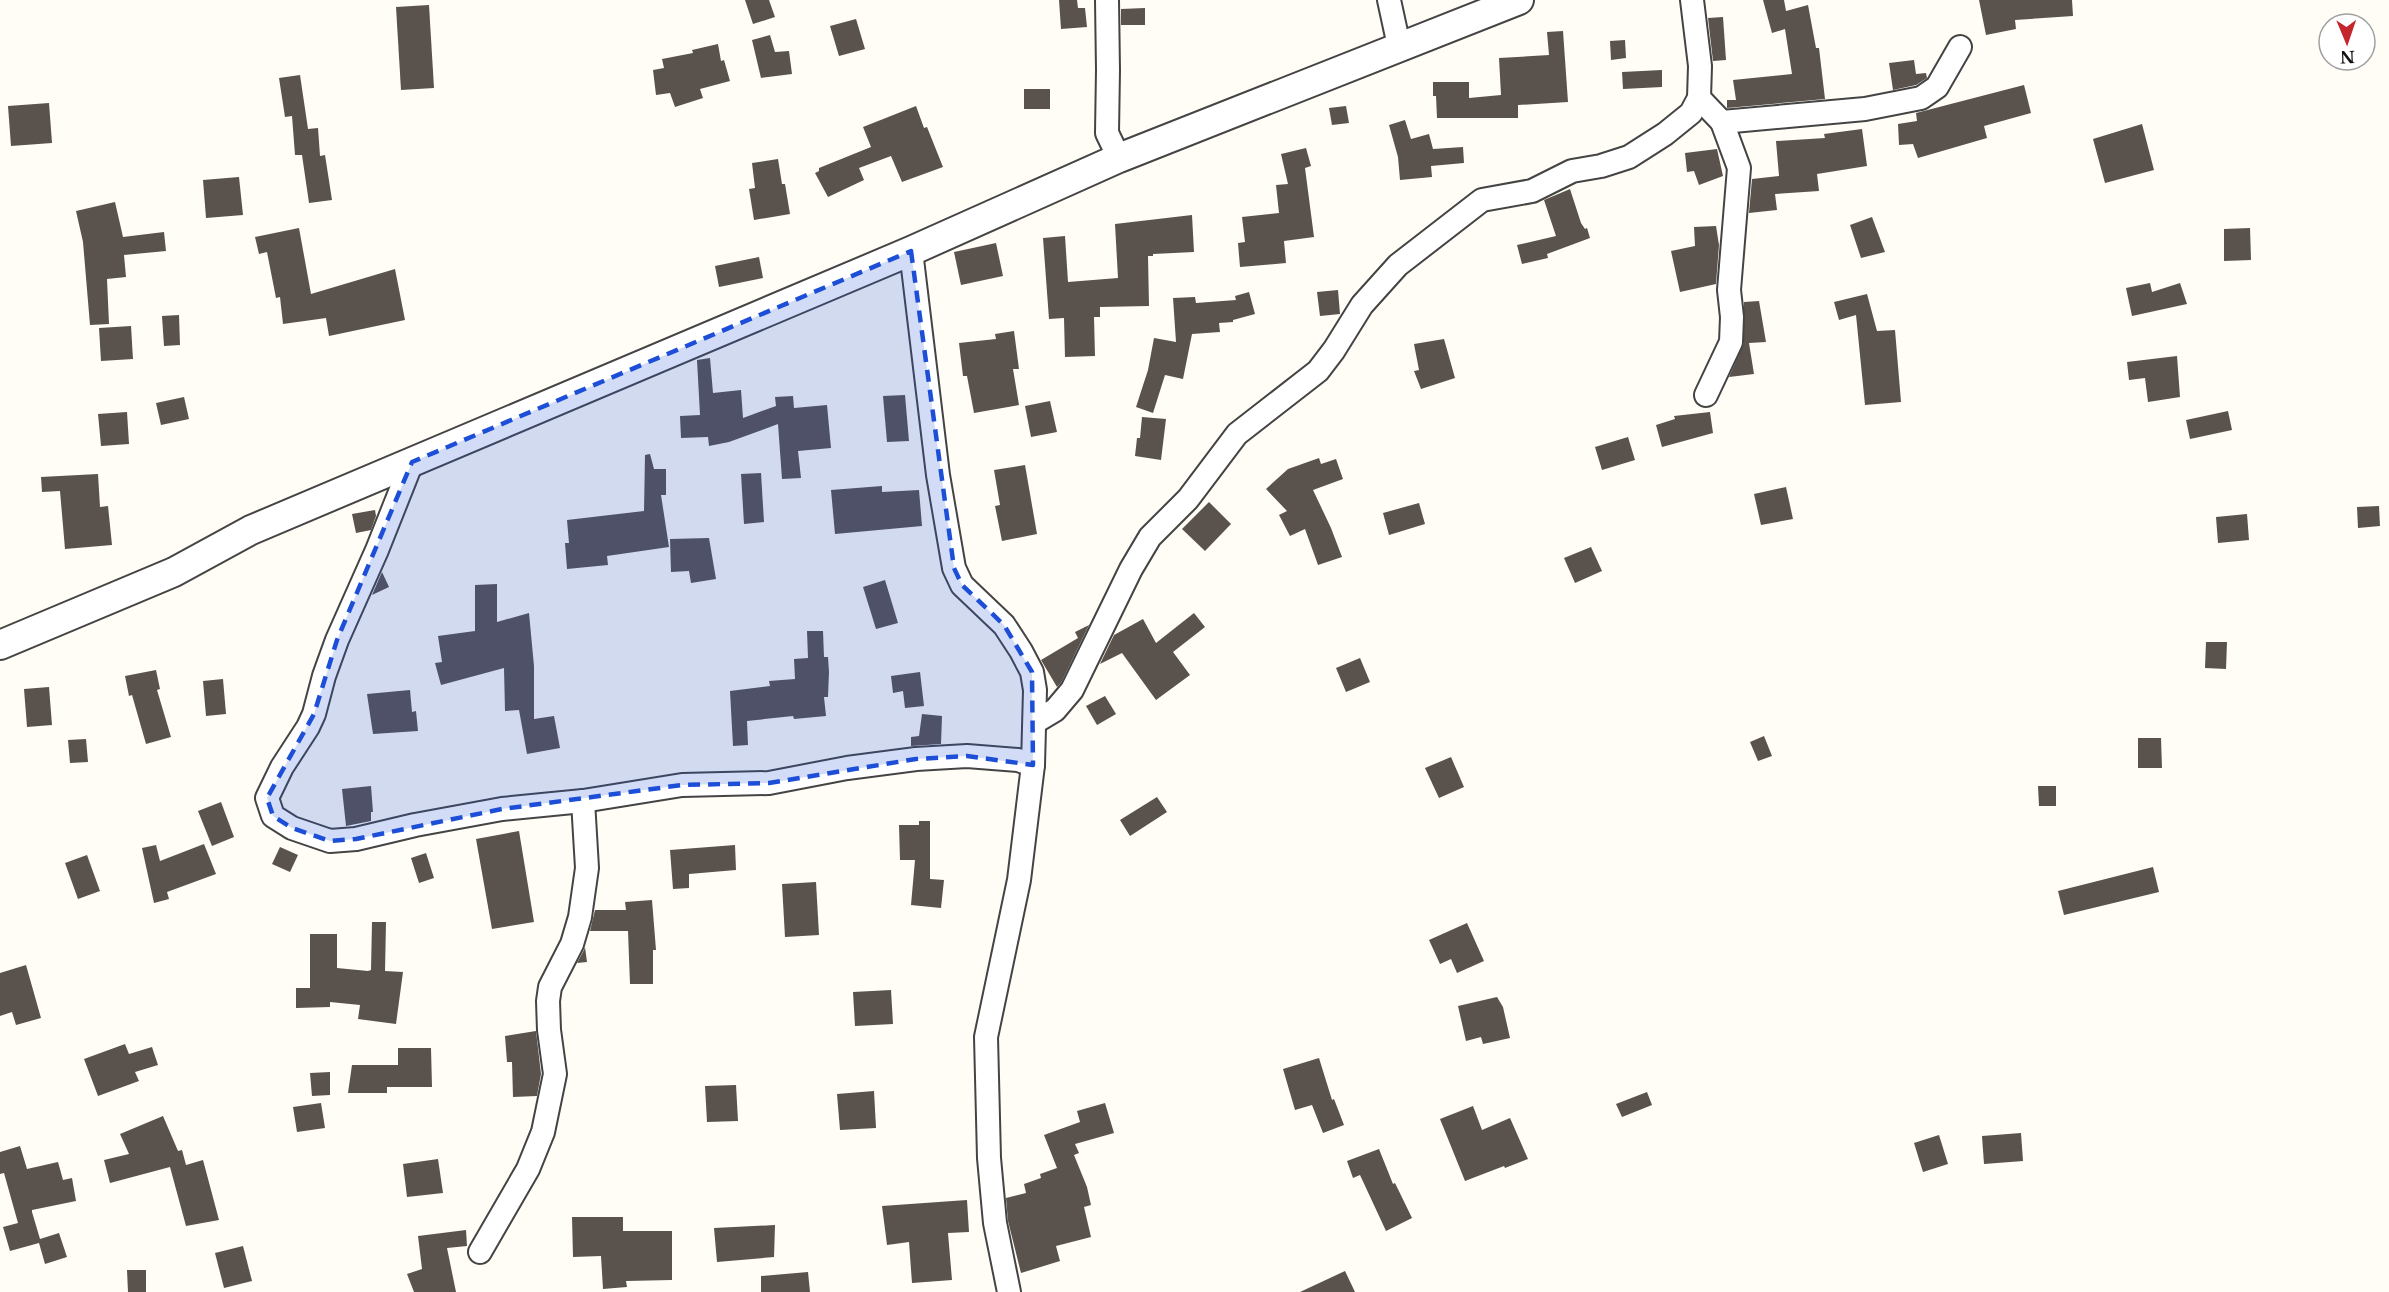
<svg xmlns="http://www.w3.org/2000/svg" width="2389" height="1292" font-family="'Libre Baskerville',serif">
  <rect width="100%" height="100%" fill="#fffdf5"/>
  <g fill="#5a524d">
    <polygon points="745,0 769,0 775,17 753,24"/>
    <polygon points="1059,0 1077,0 1078,8 1085,8 1087,27 1061,29"/>
    <polygon points="1763,0 1784,0 1786,11 1808,5 1816,48 1819,48 1825,99 1727,108 1727,100 1736,100 1733,80 1792,74 1785,29 1772,33"/>
    <polygon points="1979,0 2072,0 2073,16 2015,20 2016,29 1986,35"/>
    <polygon points="429,5 434,88 401,90 396,7"/>
    <polygon points="1145,8 1145,25 1121,25 1121,9"/>
    <polygon points="1723,17 1726,60 1713,61 1708,18"/>
    <polygon points="856,19 865,49 839,56 830,26"/>
    <polygon points="1563,31 1568,102 1518,105 1518,118 1437,118 1436,96 1433,96 1433,82 1469,82 1469,98 1501,95 1499,58 1549,55 1547,32"/>
    <polygon points="770,35 775,52 789,51 792,74 761,78 752,40"/>
    <polygon points="1625,40 1626,58 1611,60 1610,41"/>
    <polygon points="718,44 721,61 724,60 730,81 700,89 703,98 675,107 670,93 656,95 653,70 664,68 662,59 693,53 692,50"/>
    <polygon points="1914,60 1916,74 1926,73 1927,78 1916,85 1893,90 1889,63"/>
    <polygon points="1662,70 1662,87 1623,89 1622,72"/>
    <polygon points="300,75 308,129 318,128 320,156 325,155 332,200 309,203 302,155 295,155 292,116 285,117 279,78"/>
    <polygon points="2024,85 2031,113 1984,126 1987,138 1918,158 1913,144 1899,145 1898,124 1917,121 1916,113"/>
    <rect x="1024" y="89" width="26" height="20"/>
    <polygon points="49,103 52,143 11,146 8,106"/>
    <polygon points="916,106 924,128 927,127 943,167 902,182 891,156 859,168 864,180 828,197 815,173 819,171 819,168 871,147 863,127"/>
    <polygon points="1346,106 1349,123 1332,125 1329,108"/>
    <polygon points="1405,120 1411,139 1429,134 1433,149 1463,147 1464,163 1431,166 1432,177 1400,180 1398,157 1389,125"/>
    <polygon points="2142,124 2154,170 2105,183 2093,139"/>
    <polygon points="1862,129 1867,166 1817,174 1819,191 1775,194 1777,210 1749,213 1752,179 1779,176 1776,141 1825,138 1824,134"/>
    <polygon points="1306,148 1311,166 1305,168 1314,237 1284,241 1286,263 1240,267 1238,243 1245,242 1242,217 1279,213 1276,185 1288,184 1281,154"/>
    <polygon points="1717,149 1723,176 1699,185 1694,171 1687,172 1685,153"/>
    <polygon points="778,159 782,184 785,184 790,214 754,220 749,189 755,188 752,163"/>
    <polygon points="239,177 243,215 206,218 203,180"/>
    <polygon points="1570,189 1581,223 1585,229 1587,228 1590,238 1547,254 1548,258 1522,264 1517,245 1556,236 1544,200"/>
    <polygon points="115,202 123,237 164,232 166,251 124,255 126,277 107,279 109,324 90,325 83,242 76,211"/>
    <polygon points="1192,215 1194,252 1153,254 1153,256 1148,256 1149,306 1100,307 1100,317 1094,317 1095,356 1065,357 1064,318 1049,319 1043,238 1065,236 1068,282 1118,278 1115,224"/>
    <polygon points="1872,217 1885,252 1861,258 1850,225"/>
    <polygon points="1716,226 1719,245 1716,284 1680,292 1671,251 1695,246 1694,227"/>
    <polygon points="299,228 311,294 395,269 405,320 329,336 326,318 283,324 280,297 276,298 267,252 259,254 255,237"/>
    <polygon points="2250,228 2251,260 2224,261 2224,229"/>
    <polygon points="996,243 1003,276 961,285 954,252"/>
    <polygon points="759,257 763,278 719,287 715,266"/>
    <polygon points="2150,283 2152,292 2180,283 2187,304 2132,316 2126,288"/>
    <polygon points="1338,290 1340,314 1320,316 1317,292"/>
    <polygon points="1249,292 1255,314 1233,320 1233,322 1219,323 1220,332 1192,334 1183,379 1165,375 1153,413 1136,407 1148,370 1154,338 1176,342 1173,298 1195,297 1196,303 1236,300 1235,296"/>
    <polygon points="1867,294 1877,331 1895,330 1901,402 1865,405 1856,315 1839,320 1834,302"/>
    <polygon points="1759,301 1766,342 1749,343 1754,374 1729,377 1744,343 1744,302"/>
    <polygon points="179,315 180,345 164,346 162,316"/>
    <polygon points="131,326 133,359 101,361 99,328"/>
    <polygon points="1014,331 1019,369 1013,369 1019,405 974,413 967,376 963,376 959,343 996,339 995,334"/>
    <polygon points="1444,339 1455,378 1421,389 1414,371 1419,370 1414,344"/>
    <polygon points="2177,356 2180,397 2148,402 2145,378 2129,380 2127,362"/>
    <polygon points="710,358 713,393 741,390 743,418 776,406 775,397 793,396 794,408 827,405 831,448 798,451 801,478 782,479 778,424 729,442 709,446 708,437 681,438 680,416 700,415 697,360"/>
    <polygon points="905,395 909,441 887,442 883,396"/>
    <polygon points="184,397 189,419 161,425 156,403"/>
    <polygon points="1050,401 1057,432 1031,437 1025,406"/>
    <polygon points="2228,411 2232,430 2190,439 2186,420"/>
    <polygon points="127,412 129,444 101,446 98,414"/>
    <polygon points="1710,412 1713,433 1662,447 1656,425 1675,419 1674,416"/>
    <polygon points="1142,417 1166,419 1161,460 1135,456 1137,438 1140,438"/>
    <polygon points="1628,437 1635,460 1602,470 1595,447"/>
    <polygon points="650,454 654,469 666,469 666,495 661,495 669,547 607,556 608,565 567,569 565,543 569,543 567,520 644,511 645,455"/>
    <polygon points="1319,458 1321,464 1336,459 1343,479 1313,490 1331,528 1342,557 1318,565 1305,529 1290,536 1279,515 1287,511 1266,489 1288,469"/>
    <polygon points="1025,465 1037,534 1002,541 995,506 1000,505 994,470"/>
    <polygon points="761,473 764,522 744,524 741,474"/>
    <polygon points="98,474 100,507 108,506 112,545 65,549 60,491 42,492 41,477"/>
    <polygon points="882,486 882,492 919,490 922,526 835,534 831,490"/>
    <polygon points="1786,487 1793,519 1761,525 1754,494"/>
    <polygon points="1209,502 1231,524 1205,551 1182,529"/>
    <polygon points="1419,503 1425,524 1389,535 1383,513"/>
    <polygon points="2379,506 2380,526 2358,528 2357,507"/>
    <polygon points="375,510 376,516 371,530 356,533 352,514"/>
    <polygon points="2247,514 2249,540 2218,543 2216,517"/>
    <polygon points="709,538 716,579 691,583 689,571 671,572 670,539"/>
    <polygon points="1591,547 1602,571 1575,583 1564,558"/>
    <polygon points="382,572 389,587 372,595"/>
    <polygon points="885,580 898,623 876,629 863,587"/>
    <polygon points="497,584 497,622 529,613 534,666 534,719 554,716 560,748 527,754 519,710 505,711 504,668 441,685 435,663 442,662 438,636 475,631 475,585"/>
    <polygon points="1194,613 1205,627 1173,652 1190,675 1156,700 1122,653 1100,664 1114,635 1143,619 1156,643"/>
    <polygon points="1089,625 1061,683 1057,687 1041,660 1078,638 1075,632"/>
    <polygon points="807,631 823,631 824,657 828,657 829,672 828,697 824,697 826,716 794,719 793,716 747,721 748,745 733,746 730,691 770,686 769,681 795,679 794,659 808,658"/>
    <polygon points="2206,642 2227,642 2226,669 2205,668"/>
    <polygon points="1360,658 1370,682 1346,692 1336,668"/>
    <polygon points="156,670 160,689 157,690 171,737 146,744 132,695 129,696 125,676"/>
    <polygon points="920,672 924,706 905,708 903,691 893,693 891,676"/>
    <polygon points="223,679 226,714 206,716 203,681"/>
    <polygon points="49,687 52,725 27,727 24,689"/>
    <polygon points="410,690 412,712 416,711 418,731 373,734 367,694"/>
    <polygon points="1105,696 1116,714 1097,725 1086,706"/>
    <polygon points="922,714 942,716 941,744 911,746 911,737 919,736"/>
    <polygon points="1764,736 1772,756 1758,761 1750,742"/>
    <polygon points="2138,738 2161,738 2162,768 2138,768"/>
    <polygon points="86,739 88,762 70,763 68,740"/>
    <polygon points="1451,757 1464,787 1439,798 1425,768"/>
    <polygon points="371,786 373,812 371,812 371,821 346,826 342,789"/>
    <polygon points="2038,786 2056,786 2056,806 2039,806"/>
    <polygon points="1157,797 1167,812 1130,836 1120,820"/>
    <polygon points="221,802 234,837 212,846 198,811"/>
    <polygon points="919,821 930,821 930,879 944,880 941,908 911,905 915,860 900,860 899,825 919,825"/>
    <polygon points="519,831 534,922 492,929 476,839"/>
    <polygon points="204,844 216,874 167,892 169,899 154,903 142,848 156,845 160,861"/>
    <polygon points="735,845 736,870 689,874 689,888 673,889 670,850"/>
    <polygon points="280,847 298,855 290,872 272,864"/>
    <polygon points="426,853 434,878 419,883 411,858"/>
    <polygon points="87,855 100,891 78,899 65,863"/>
    <polygon points="2153,867 2159,892 2064,915 2058,891"/>
    <polygon points="816,882 819,935 785,937 782,884"/>
    <polygon points="652,900 656,950 653,950 653,984 630,984 628,931 590,931 595,910 626,910 625,902"/>
    <polygon points="372,922 386,922 385,971 403,972 396,1024 358,1019 360,1005 330,1002 330,1007 296,1008 296,988 310,988 310,934 337,934 337,968 368,971 371,970"/>
    <polygon points="1467,923 1484,961 1457,973 1451,959 1440,964 1429,940"/>
    <polygon points="585,947 587,962 577,963 584,950"/>
    <polygon points="26,965 41,1018 16,1025 12,1012 0,1016 0,973"/>
    <polygon points="891,990 893,1024 855,1026 853,992"/>
    <polygon points="1497,997 1503,1007 1510,1038 1483,1044 1481,1037 1466,1041 1458,1006"/>
    <polygon points="536,1031 541,1074 537,1096 513,1097 512,1062 507,1062 505,1036"/>
    <polygon points="125,1044 129,1054 152,1047 158,1065 135,1072 139,1081 98,1096 84,1059"/>
    <polygon points="398,1048 431,1048 432,1087 387,1087 387,1093 348,1093 352,1065 398,1065"/>
    <polygon points="1319,1058 1332,1100 1334,1099 1344,1125 1323,1133 1312,1105 1295,1110 1283,1069"/>
    <polygon points="330,1072 330,1095 312,1096 310,1073"/>
    <polygon points="736,1085 738,1121 707,1122 705,1086"/>
    <polygon points="874,1091 876,1128 840,1130 837,1094"/>
    <polygon points="1647,1092 1652,1105 1622,1117 1616,1104"/>
    <polygon points="321,1103 325,1128 297,1132 293,1107"/>
    <polygon points="1105,1103 1114,1133 1075,1144 1079,1153 1074,1155 1087,1187 1091,1205 1084,1207 1091,1237 1056,1246 1060,1261 1021,1273 1008,1221 1006,1198 1026,1193 1024,1184 1041,1178 1040,1174 1057,1168 1044,1135 1080,1122 1077,1111"/>
    <polygon points="1473,1106 1482,1130 1510,1118 1528,1159 1505,1168 1504,1166 1465,1181 1440,1119"/>
    <polygon points="163,1116 178,1151 182,1150 186,1165 203,1160 219,1220 186,1226 170,1167 110,1183 104,1160 129,1154 120,1134"/>
    <polygon points="2021,1133 2023,1161 1984,1164 1982,1136"/>
    <polygon points="1939,1135 1948,1164 1923,1172 1914,1143"/>
    <polygon points="20,1146 27,1169 58,1162 63,1180 72,1178 76,1201 32,1210 32,1212 40,1239 59,1233 67,1257 45,1264 39,1243 10,1251 3,1227 18,1223 4,1173 0,1174 0,1152"/>
    <polygon points="1379,1149 1393,1184 1395,1183 1412,1218 1386,1231 1360,1175 1353,1178 1347,1161"/>
    <polygon points="438,1159 443,1193 407,1197 403,1164"/>
    <polygon points="967,1200 969,1232 948,1233 952,1280 912,1283 909,1242 887,1245 882,1206"/>
    <polygon points="572,1217 623,1217 623,1231 672,1231 672,1280 626,1281 627,1287 603,1289 601,1256 573,1257"/>
    <polygon points="775,1225 774,1257 717,1262 714,1228"/>
    <polygon points="466,1230 467,1246 447,1248 456,1292 414,1292 407,1274 422,1269 418,1236"/>
    <polygon points="243,1246 252,1281 224,1288 215,1253"/>
    <polygon points="127,1270 146,1270 146,1292 128,1292"/>
    <polygon points="1345,1271 1355,1292 1300,1292"/>
    <polygon points="808,1272 810,1292 761,1292 761,1276"/>
  </g>
  <g fill="none" stroke-linecap="round" stroke-linejoin="round">
    <g stroke="#444" stroke-width="26">
      <g id="minor">
        <polyline points="1107,0 1108,70 1107,133 1119,158"/>
        <polyline points="1389,0 1399,46"/>
        <polyline points="1699,98 1722,122 1739,168 1729,290 1732,317 1731,342 1706,395"/>
        <polyline points="1722,122 1865,109 1921,98 1937,87 1960,47"/>
        <polyline points="911,251 938,475 954,568 962,585 1004,625 1021,651 1032,672 1035,690 1033,765 1019,880 986,1037 989,1158 995,1223 1009,1292"/>
        <polyline points="412,462 377,550 337,640 324,676 314,714 308,727 282,767 267,798 273,816 292,828 330,841 356,839 415,825 502,809 583,801 682,785 769,783 847,768 916,759 967,756 1018,760 1033,765"/>
        <polyline points="1035,722 1055,710 1072,690 1131,569 1150,537 1188,499 1237,434 1318,371 1334,350 1362,305 1398,265 1482,200 1532,191 1572,171 1601,166 1629,157 1665,134 1691,113 1699,98 1700,66 1692,0"/>
        <polyline points="480,1252 528,1169 543,1132 555,1074 549,1030 548,1001 550,987 572,944 580,917 587,868 583,801"/>
      </g>
    </g>
    <g stroke="#444" stroke-width="32">
      <polyline id="tertiary" points="0,645 174,572 251,530 911,251 1119,158 1519,0"/>
    </g>
    <use href="#minor" stroke="#fff" stroke-width="22"/>
    <use href="#tertiary" stroke="#fff" stroke-width="28"/>
  </g>
  <path fill="#1d4ed8" fill-opacity="0.2" stroke="#1d4ed8" stroke-width="4.5" stroke-dasharray="12 8" stroke-linejoin="round" d="M911,251L954,568L962,585L1004,625L1032,672L1033,765L967,756L916,759L769,783L682,785L502,809L356,839L330,841L292,828L273,816L267,798L314,714L337,640L412,462Z"/>
  <g transform="translate(2347 42) rotate(178)"><circle r="28" fill="#ffffff" stroke="#a0a0a0" stroke-width="1.5"/>
  <path d="M0-4.5L10 22L0 15L-10 22Z" fill="#c4262e"/>
  <text y="-9" font-size="16" font-weight="bold" text-anchor="middle" fill="#111111">N</text>
  </g>
</svg>
